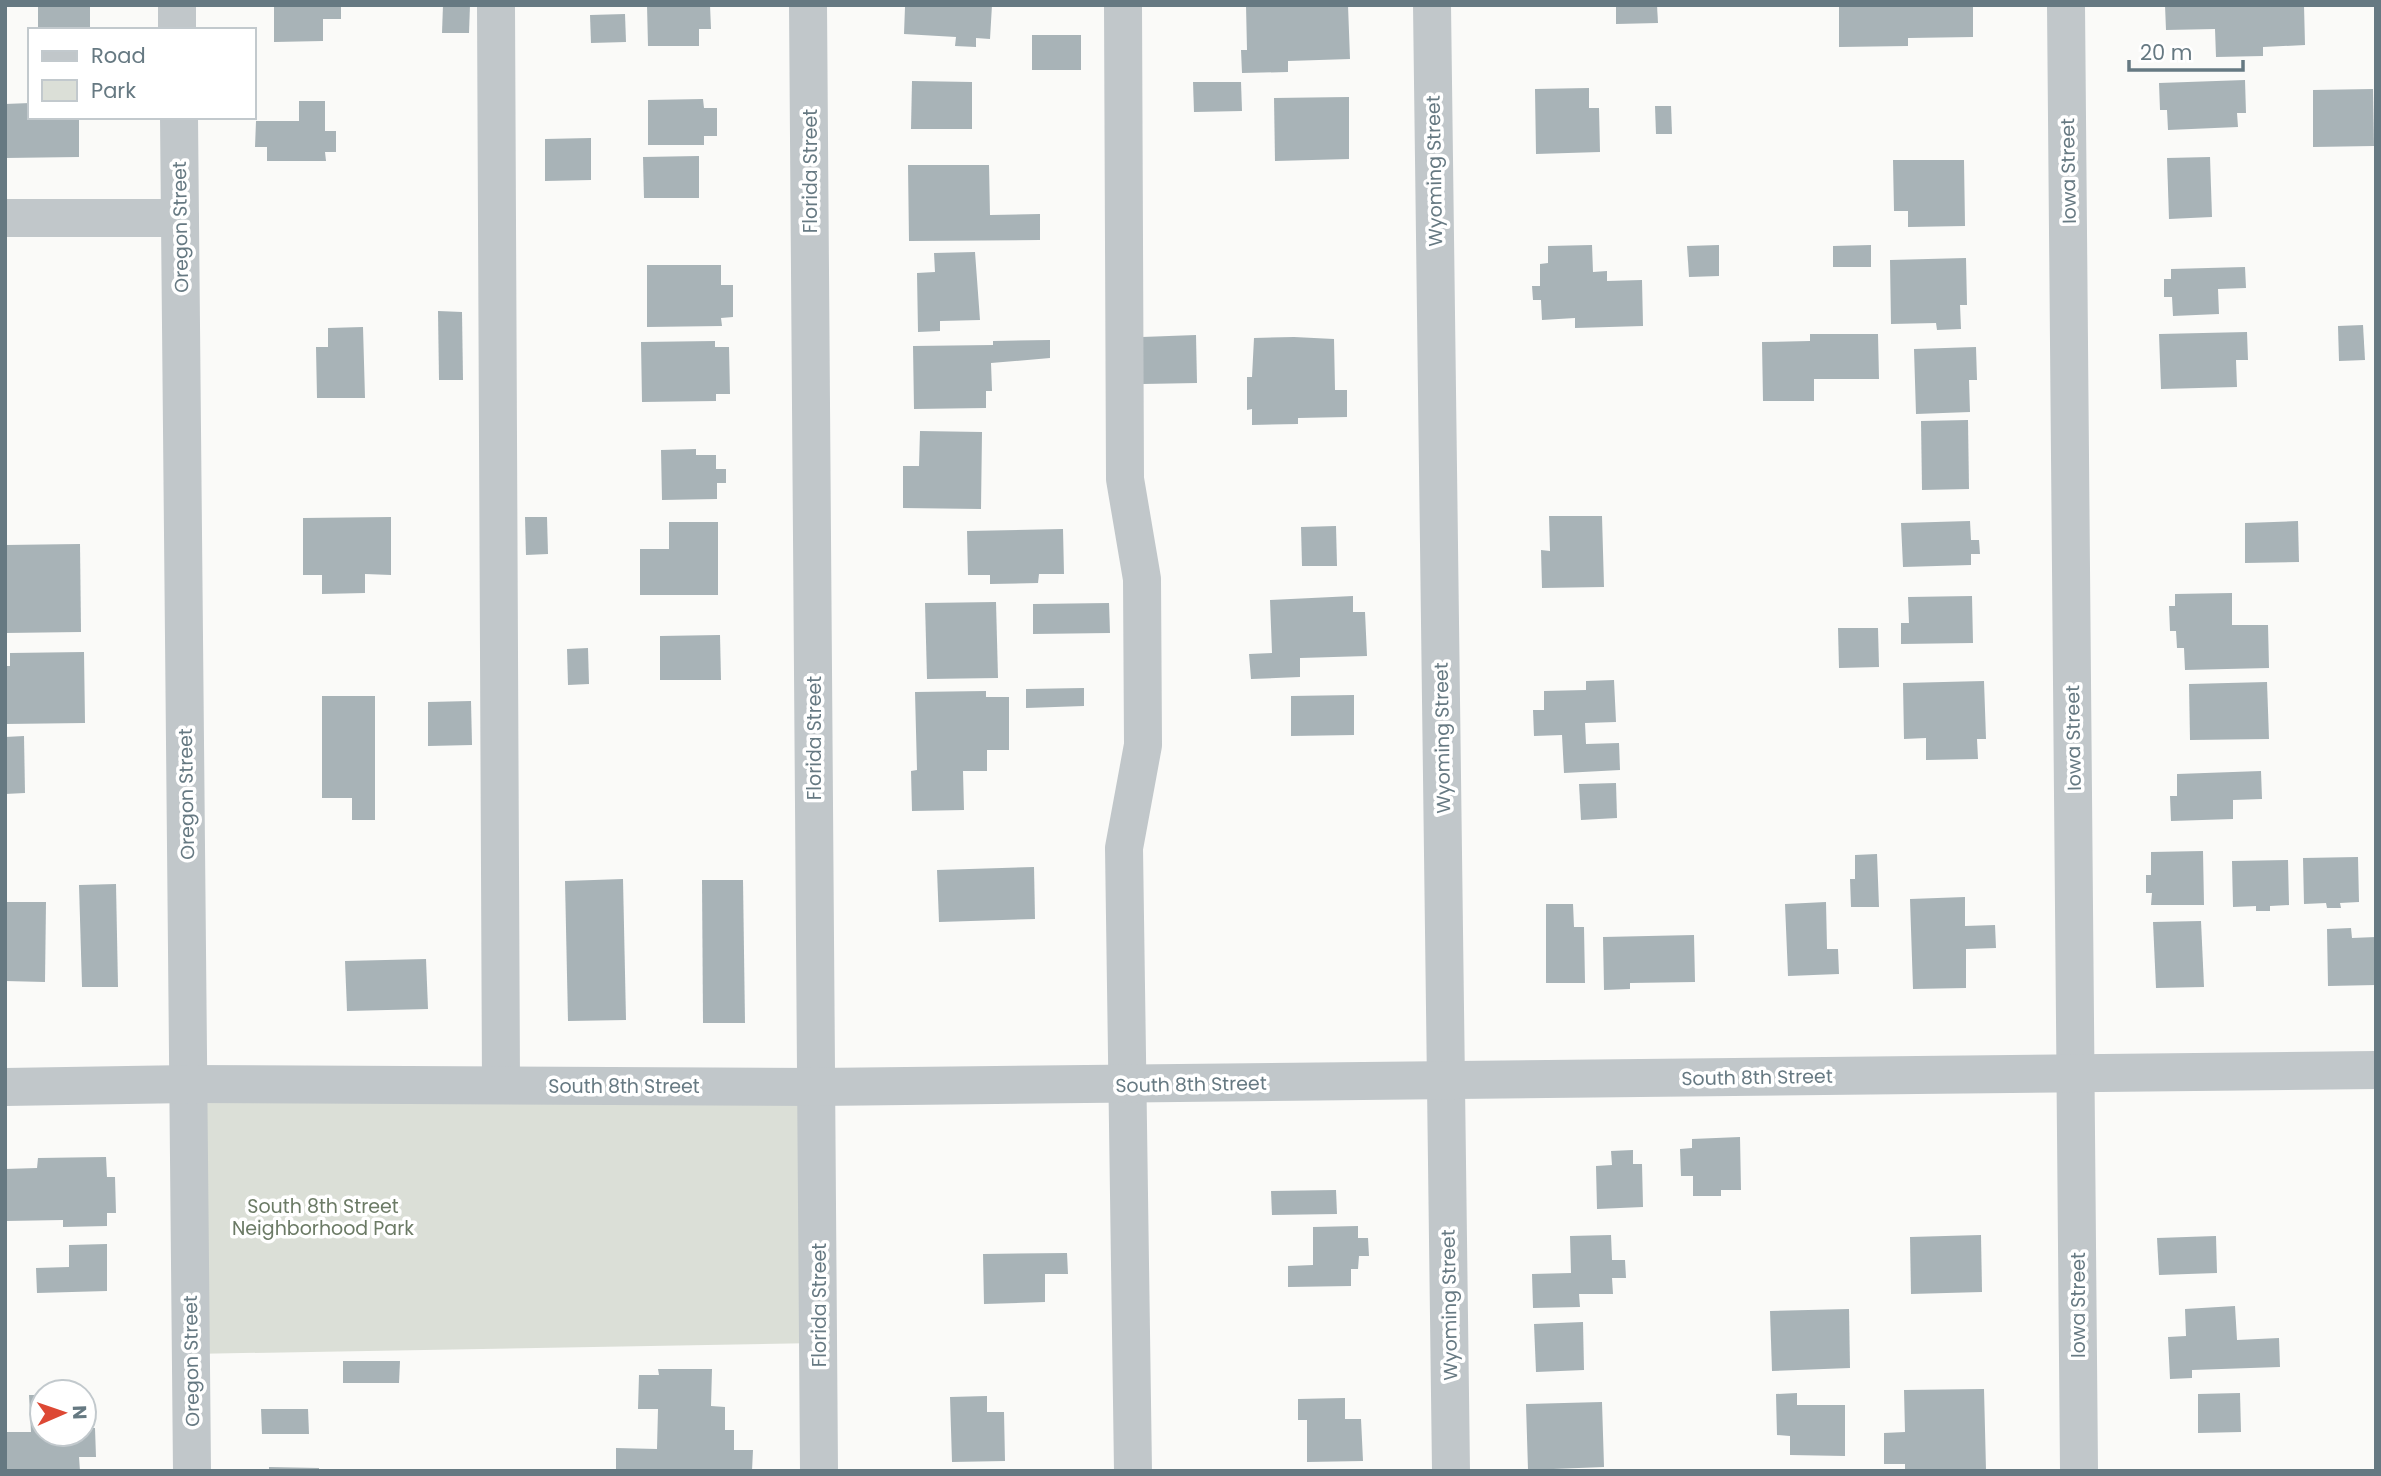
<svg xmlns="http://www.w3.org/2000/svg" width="2381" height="1476" font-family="Poppins,sans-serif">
  <rect width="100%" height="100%" fill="#fafaf8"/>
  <polygon fill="#dbdfd7" points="189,1084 817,1087 819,1343 190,1354"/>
  <g fill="#a8b3b7">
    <rect x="38" y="5" width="52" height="25"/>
    <polygon points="274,5 341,5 341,19 323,19 323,41 274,42"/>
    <polygon points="443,5 470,5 469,33 442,33"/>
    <polygon points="647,5 710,5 711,29 699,29 699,46 648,46"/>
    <polygon points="914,5 992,5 990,39 976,38 976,47 955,46 956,37 904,34 905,7"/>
    <polygon points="1246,5 1348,5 1350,59 1288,61 1288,72 1242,73 1241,50 1247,50"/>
    <polygon points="1616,5 1657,5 1658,23 1616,24"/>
    <polygon points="1839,5 1973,5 1973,37 1908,38 1908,46 1839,47"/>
    <polygon points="2165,5 2304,5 2305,45 2263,47 2263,56 2216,57 2215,29 2166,30"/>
    <polygon points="625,14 626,42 591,43 590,15"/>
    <rect x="1032" y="35" width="49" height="35"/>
    <polygon points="2245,80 2246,113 2237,113 2238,127 2168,130 2167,110 2160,110 2159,83"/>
    <polygon points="912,81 972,82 972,129 911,129"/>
    <polygon points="1193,82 1241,82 1242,111 1194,112"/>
    <polygon points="1589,88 1589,108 1599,108 1600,152 1536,154 1535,89"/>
    <polygon points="2373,89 2374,146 2313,147 2313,90"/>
    <polygon points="1349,97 1349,159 1275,161 1274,98"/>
    <polygon points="703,99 704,108 717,108 717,136 704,136 704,145 648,145 648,100"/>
    <polygon points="299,101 325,101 325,131 336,131 336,152 325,152 326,161 267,161 267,147 255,147 256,121 299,121"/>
    <polygon points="30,103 30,117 79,117 79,157 5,158 5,104"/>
    <polygon points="1655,106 1671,106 1672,134 1656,134"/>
    <polygon points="591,138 591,180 545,181 545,139"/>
    <polygon points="699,156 699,198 644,198 643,157"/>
    <polygon points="2210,157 2212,217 2169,219 2167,158"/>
    <polygon points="1893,160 1964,160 1965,226 1908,227 1908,211 1894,211"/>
    <polygon points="908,165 989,165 990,215 1040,214 1040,240 909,241"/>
    <polygon points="1592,245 1593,272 1607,271 1607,281 1642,280 1643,326 1575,328 1575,318 1542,320 1541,300 1533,300 1532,286 1540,286 1540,264 1548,263 1548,246"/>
    <polygon points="1719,245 1719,276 1689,277 1687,246"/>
    <polygon points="1871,245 1871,267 1833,267 1833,246"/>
    <polygon points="975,252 980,320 940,321 940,331 918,332 917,273 935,272 934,253"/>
    <polygon points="1966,258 1967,305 1960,305 1961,329 1937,330 1936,323 1891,324 1890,260"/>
    <polygon points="647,265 721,265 721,285 733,285 733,317 721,318 722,326 647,327"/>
    <polygon points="2245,267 2246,288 2218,289 2219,314 2173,316 2172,297 2164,297 2164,279 2171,279 2171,269"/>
    <polygon points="438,311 462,312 463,380 439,380"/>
    <polygon points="2363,325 2365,360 2339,361 2338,326"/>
    <polygon points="363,327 365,398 317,398 316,347 328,347 328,328"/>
    <polygon points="2247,332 2248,360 2236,360 2237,387 2161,389 2159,334"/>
    <polygon points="1810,334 1878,334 1879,379 1814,379 1814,401 1763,401 1762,342 1810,341"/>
    <polygon points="1196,335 1197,383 1143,384 1142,337"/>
    <polygon points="1294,337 1334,339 1335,390 1347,390 1347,417 1298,418 1298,424 1252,425 1252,409 1247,410 1247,377 1252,377 1254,338"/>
    <polygon points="1050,340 1050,358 991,363 992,391 986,391 986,408 914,409 913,346 993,345 993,341"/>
    <polygon points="715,341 715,347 729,347 730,394 716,394 716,401 642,402 641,342"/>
    <polygon points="1976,347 1977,380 1969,380 1970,412 1916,414 1914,349"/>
    <polygon points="1968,420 1969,489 1922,490 1921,421"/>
    <polygon points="920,431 982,432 981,509 903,508 903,466 919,466"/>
    <polygon points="696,449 696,455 716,455 716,469 726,469 726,483 717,483 717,499 662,500 661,450"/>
    <polygon points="1549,516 1602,516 1604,587 1542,588 1541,550 1550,551"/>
    <polygon points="391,517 391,575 365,574 365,593 322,594 322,575 303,575 303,518"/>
    <polygon points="525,517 547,517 548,554 526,555"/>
    <polygon points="1970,521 1971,540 1979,540 1980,554 1971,554 1971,565 1903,567 1901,523"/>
    <polygon points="2298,521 2299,562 2245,563 2245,523"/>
    <polygon points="669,522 718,522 718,595 640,595 640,549 669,549"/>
    <polygon points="1336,526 1337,566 1302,566 1301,527"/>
    <polygon points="1063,529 1064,574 1039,574 1038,583 990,584 990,575 968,575 967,531"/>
    <polygon points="80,544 81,632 5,633 5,545"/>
    <polygon points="2232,593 2232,625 2268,625 2269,668 2185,670 2184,648 2177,648 2176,631 2170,631 2169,606 2175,606 2175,594"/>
    <polygon points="1353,596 1353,612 1365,612 1367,656 1300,658 1300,677 1251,679 1249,654 1272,653 1270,600"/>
    <polygon points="1972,596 1973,643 1901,644 1901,623 1909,623 1908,597"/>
    <polygon points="996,602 998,678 927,679 925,603"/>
    <polygon points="1109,603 1110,633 1033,634 1033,604"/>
    <polygon points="1838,628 1878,628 1879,667 1839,668"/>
    <polygon points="720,635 721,680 660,680 660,636"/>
    <polygon points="588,648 589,684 568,685 567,649"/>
    <polygon points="84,652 85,723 5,724 5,666 10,666 10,653"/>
    <polygon points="1614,680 1616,722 1585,723 1586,744 1619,743 1620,770 1564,773 1562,735 1534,736 1533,710 1544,710 1544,691 1586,690 1586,681"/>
    <polygon points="1984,681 1986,739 1977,739 1978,759 1926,760 1926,738 1904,739 1903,683"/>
    <polygon points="2267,682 2269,739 2190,740 2189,684"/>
    <polygon points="1084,688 1084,706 1026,708 1026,689"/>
    <polygon points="986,691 986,697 1009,697 1009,750 987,750 987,771 963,771 964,810 912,811 911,771 917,770 915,692"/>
    <polygon points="1354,695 1354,735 1291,736 1291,696"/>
    <polygon points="322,696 375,696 375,820 352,820 352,798 322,798"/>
    <polygon points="471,701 472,745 428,746 428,702"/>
    <polygon points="24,736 25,793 5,794 5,737"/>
    <polygon points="2261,771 2262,799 2233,800 2233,819 2171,821 2170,796 2177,796 2177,774"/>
    <polygon points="1616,783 1617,818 1581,820 1579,784"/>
    <polygon points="2203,851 2204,905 2151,905 2152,893 2146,893 2146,875 2151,875 2151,852"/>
    <polygon points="1877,854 1879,907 1851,907 1850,879 1855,879 1855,855"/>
    <polygon points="2358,857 2359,902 2340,903 2341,908 2327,908 2326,903 2304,904 2303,858"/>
    <polygon points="2288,860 2289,905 2270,906 2270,911 2256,911 2256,906 2233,907 2232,861"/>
    <polygon points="1034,867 1035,919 939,922 937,870"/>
    <polygon points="623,879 626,1020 568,1021 565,881"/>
    <polygon points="702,880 743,880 745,1023 703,1023"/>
    <polygon points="116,884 118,987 82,987 79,885"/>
    <polygon points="1965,897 1965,926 1995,925 1996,948 1966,949 1966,988 1913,989 1910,899"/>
    <polygon points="5,902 46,902 45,982 5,981"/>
    <polygon points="1826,902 1827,949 1838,949 1839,974 1788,976 1785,904"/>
    <polygon points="1546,904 1573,904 1574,927 1584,927 1585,983 1546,983"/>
    <polygon points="2201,921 2204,987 2156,988 2153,922"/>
    <polygon points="2351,928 2352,938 2376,937 2376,985 2328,986 2327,929"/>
    <polygon points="1694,935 1695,982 1630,983 1630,989 1604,990 1603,937"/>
    <polygon points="426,959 428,1009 347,1011 345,961"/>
    <polygon points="1740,1137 1741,1190 1721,1190 1721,1196 1693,1196 1693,1176 1681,1176 1680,1149 1692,1148 1692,1139"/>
    <polygon points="1633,1150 1633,1164 1642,1164 1643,1207 1597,1209 1596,1166 1612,1165 1611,1151"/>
    <polygon points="106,1157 107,1177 115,1177 116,1213 107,1213 107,1226 63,1227 63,1220 5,1221 5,1169 37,1168 38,1158"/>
    <polygon points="1336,1190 1337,1214 1272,1215 1271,1191"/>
    <polygon points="1358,1226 1358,1238 1368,1238 1369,1256 1359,1256 1358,1269 1351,1269 1351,1286 1288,1287 1288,1266 1313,1265 1313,1227"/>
    <polygon points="1611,1235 1612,1260 1625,1260 1626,1278 1612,1278 1613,1294 1579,1294 1580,1307 1533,1308 1532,1274 1571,1273 1570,1236"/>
    <polygon points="1981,1235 1982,1292 1911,1294 1910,1237"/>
    <polygon points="2216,1236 2217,1273 2159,1275 2157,1238"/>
    <polygon points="107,1244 107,1291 37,1293 36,1268 69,1267 69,1245"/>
    <polygon points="1067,1253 1068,1274 1045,1274 1045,1302 984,1304 983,1254"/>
    <polygon points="2235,1306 2237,1340 2279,1338 2280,1367 2192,1370 2192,1378 2170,1379 2168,1337 2186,1336 2185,1309"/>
    <polygon points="1849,1309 1850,1368 1772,1371 1770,1311"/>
    <polygon points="1583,1322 1584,1370 1536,1372 1534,1324"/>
    <polygon points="343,1361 400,1361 399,1383 343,1383"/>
    <polygon points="658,1369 712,1369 711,1406 725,1407 725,1430 734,1430 734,1450 753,1450 752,1471 616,1471 616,1448 657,1449 658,1409 638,1409 639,1375 659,1375"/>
    <polygon points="1984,1389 1986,1470 1905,1471 1905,1464 1884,1464 1884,1433 1905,1432 1904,1390"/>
    <polygon points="1797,1393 1797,1405 1845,1405 1845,1456 1790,1455 1790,1436 1777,1435 1776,1394"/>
    <polygon points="2240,1393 2241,1432 2198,1433 2198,1394"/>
    <polygon points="29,1395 42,1395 42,1434 84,1434 84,1428 95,1428 96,1457 79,1457 80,1471 5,1471 5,1432 31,1432"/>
    <polygon points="987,1396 987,1412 1004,1412 1005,1461 952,1462 950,1397"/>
    <polygon points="1345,1398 1345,1419 1361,1419 1363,1461 1307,1462 1307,1420 1298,1420 1298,1399"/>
    <polygon points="1602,1402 1604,1467 1528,1470 1526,1404"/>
    <polygon points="261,1409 308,1409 309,1434 262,1434"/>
    <polygon points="269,1467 319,1468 319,1471 269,1471"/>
  </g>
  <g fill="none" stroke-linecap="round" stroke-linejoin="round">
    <g stroke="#c1c7ca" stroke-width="38">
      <polyline points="177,5 177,30"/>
      <polyline points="496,5 501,1085"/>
      <polyline points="808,5 819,1471"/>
      <polyline points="1123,5 1125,479 1142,579 1143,745 1124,848 1133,1471"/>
      <polyline points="1432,5 1451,1471"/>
      <polyline points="2066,5 2079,1471"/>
      <polyline points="179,117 192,1471"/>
      <polyline points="5,218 180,218"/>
      <polyline points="5,1087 189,1084 817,1087 2376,1070"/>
    </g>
  </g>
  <g text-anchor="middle" stroke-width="7" stroke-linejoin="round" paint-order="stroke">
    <g font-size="19" fill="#667982" stroke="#fff">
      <text transform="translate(810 171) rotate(-90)" y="7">Florida Street</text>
      <text transform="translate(1434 171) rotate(-91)" y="7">Wyoming Street</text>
      <text transform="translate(2068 171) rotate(-91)" y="7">Iowa Street</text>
      <text transform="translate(180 227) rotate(-91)" y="7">Oregon Street</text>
      <text transform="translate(814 738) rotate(-90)" y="7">Florida Street</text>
      <text transform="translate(1442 738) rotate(-91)" y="7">Wyoming Street</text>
      <text transform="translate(2073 738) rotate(-91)" y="7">Iowa Street</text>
      <text transform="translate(186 794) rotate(-91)" y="7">Oregon Street</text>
      <text transform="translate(1757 1077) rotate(-1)" y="7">South 8th Street</text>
      <text transform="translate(1191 1084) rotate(-1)" y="7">South 8th Street</text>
      <text x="624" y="1093">South 8th Street</text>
      <text transform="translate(819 1305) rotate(-90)" y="7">Florida Street</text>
      <text transform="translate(1449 1305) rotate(-91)" y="7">Wyoming Street</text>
      <text transform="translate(2078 1305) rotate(-90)" y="7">Iowa Street</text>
      <text transform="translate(191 1361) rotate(-91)" y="7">Oregon Street</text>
    </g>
    <g font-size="19" fill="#6b7a65" stroke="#fff">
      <text x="323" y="1213">South 8th Street<tspan x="323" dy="22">Neighborhood Park</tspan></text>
    </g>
  </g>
  <rect width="2381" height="1476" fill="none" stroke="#667982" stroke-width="14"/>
  <rect x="28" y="28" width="228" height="91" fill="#ffffff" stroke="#c2c9cd" stroke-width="2"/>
  <rect x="42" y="51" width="35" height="10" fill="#c1c7ca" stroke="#c2c9cd" stroke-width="2"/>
  <text x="91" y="63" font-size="21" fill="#667982">Road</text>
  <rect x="42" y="80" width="35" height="21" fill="#dbdfd7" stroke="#c2c9cd" stroke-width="2"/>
  <text x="91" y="98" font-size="21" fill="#667982">Park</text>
  <g transform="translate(63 1413) rotate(88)"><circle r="33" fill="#ffffff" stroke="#c2c9cd" stroke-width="2"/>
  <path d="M0-5L12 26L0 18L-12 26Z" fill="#dd4834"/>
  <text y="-10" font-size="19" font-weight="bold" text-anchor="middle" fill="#667982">N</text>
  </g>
  <path d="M2129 60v10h114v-10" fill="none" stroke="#667982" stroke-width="3.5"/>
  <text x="2140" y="60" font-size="21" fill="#667982" stroke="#ffffff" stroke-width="5" paint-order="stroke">20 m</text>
</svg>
